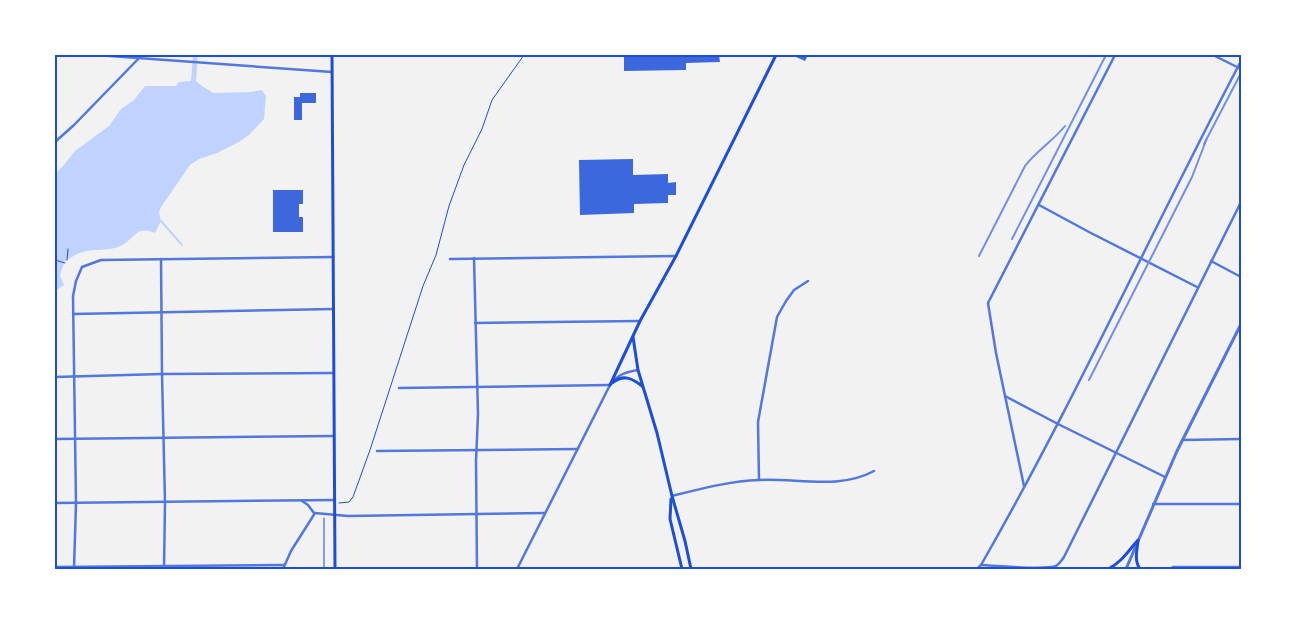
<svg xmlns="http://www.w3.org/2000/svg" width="1296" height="624" font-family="Georgia,serif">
  <rect width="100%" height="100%" fill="#f2f2f2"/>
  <path fill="#bfd3fe" d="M193,55H198L196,81L202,86L213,93L252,92L262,90L266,96L264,119L250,134L239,142L217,153L199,159L190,165L161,207L159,212L161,221L155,233C134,224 135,241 118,247C103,252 86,247 72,257C70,258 67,259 65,261C63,265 61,272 60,276L64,285L55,291V174L63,166L75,151L109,126L121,109L134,100L145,86H176L179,82L191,81Z"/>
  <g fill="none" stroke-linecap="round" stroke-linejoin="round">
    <polyline stroke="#bfd3fe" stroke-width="2" points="161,221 182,245"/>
  </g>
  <g fill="#3d67dc">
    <polygon points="624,55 719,55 720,62 686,63 686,70 624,71"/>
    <polygon points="797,55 808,55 805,61 796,57"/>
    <polygon points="300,93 316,93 316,103 302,103 302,120 294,120 294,97 300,97"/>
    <polygon points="633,159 633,175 668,174 668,183 676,182 676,195 668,195 668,203 634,204 634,213 580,215 579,160"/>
    <polygon points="273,190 303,190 303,204 299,204 299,217 303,217 303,232 273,232"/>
  </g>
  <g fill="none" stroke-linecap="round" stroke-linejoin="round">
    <g stroke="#1d4ed8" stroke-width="1">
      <polyline points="55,260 65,263"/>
      <polyline points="67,260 68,249"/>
      <polyline points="339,503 349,502 353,497 370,450 423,286 436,255 449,206 464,165 482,129 492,100 524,55"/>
      <polyline points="324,518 324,569"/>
    </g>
    <g stroke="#5277de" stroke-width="2.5">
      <polyline points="96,55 332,72"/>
      <polyline points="1213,55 1241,69"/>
      <polyline points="55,142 74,125 142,55"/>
      <polyline points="1039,205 1089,232 1197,287"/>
      <polyline points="474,258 478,414 476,461 477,569"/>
      <polyline points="161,259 162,374 165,502 164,569"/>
      <polyline points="450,259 676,256"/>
      <polyline points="1211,261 1241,277"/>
      <polyline points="73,314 333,309"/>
      <polyline points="475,323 640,321"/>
      <polyline points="55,377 162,374 333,373"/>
      <polyline points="399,388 610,385"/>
      <polyline points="1005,396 1058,424 1165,477"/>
      <polyline points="55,439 334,436"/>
      <polyline points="1182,440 1241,439"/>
      <polyline points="377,451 578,449"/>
      <polyline points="759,480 758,422 777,317 786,301 794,290 808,281"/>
      <polyline points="1024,486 996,353 988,303 1115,55"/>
      <path d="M672,496C700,489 730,481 759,480C797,478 839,490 874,471"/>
      <polyline points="302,501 308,505 314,513"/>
      <polyline points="55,503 334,500"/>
      <polyline points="1153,504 1241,504"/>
      <path d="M982,565C995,566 1046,570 1056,566C1059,564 1062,560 1064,557L1241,202"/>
      <polyline points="55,567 284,565"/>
      <polyline points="74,569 76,503 73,296 76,281 82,267 101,260 333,257"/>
      <polyline points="283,569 291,551 315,513 348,516 545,513"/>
      <path d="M517,569L610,385C617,375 625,372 638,370"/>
      <path d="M977,569L981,565C1075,401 1153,228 1241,61"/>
      <polyline points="1170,569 1173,567 1241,567"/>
    </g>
    <polyline stroke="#5277de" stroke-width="3" points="1126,569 1177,451 1241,324"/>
    <g stroke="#1d4ed8" stroke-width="3">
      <polyline points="332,55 335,569"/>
      <polyline points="633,337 638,370 657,433 672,496 685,541 691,569"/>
      <path d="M612,383C623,374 632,378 642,386"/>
      <polyline points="610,385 640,321 676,256 776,55"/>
      <polyline points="671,499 670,519 682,569"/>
      <path d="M1138,541C1137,550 1134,561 1140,569"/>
      <path d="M1108,569C1121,563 1129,550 1138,540"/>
    </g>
    <g stroke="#7290e2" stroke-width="2">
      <polyline points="1204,144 1241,73"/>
      <polyline points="1012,239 1106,55"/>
      <path d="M979,256L1025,166C1036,151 1053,141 1065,126"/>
      <polyline points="1089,380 1192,177 1207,138"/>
    </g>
  </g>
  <rect width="1296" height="624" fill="none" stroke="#ffffff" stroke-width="112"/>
  <rect x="56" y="56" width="1184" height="512" fill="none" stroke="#1d4ed8" stroke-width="2"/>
</svg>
